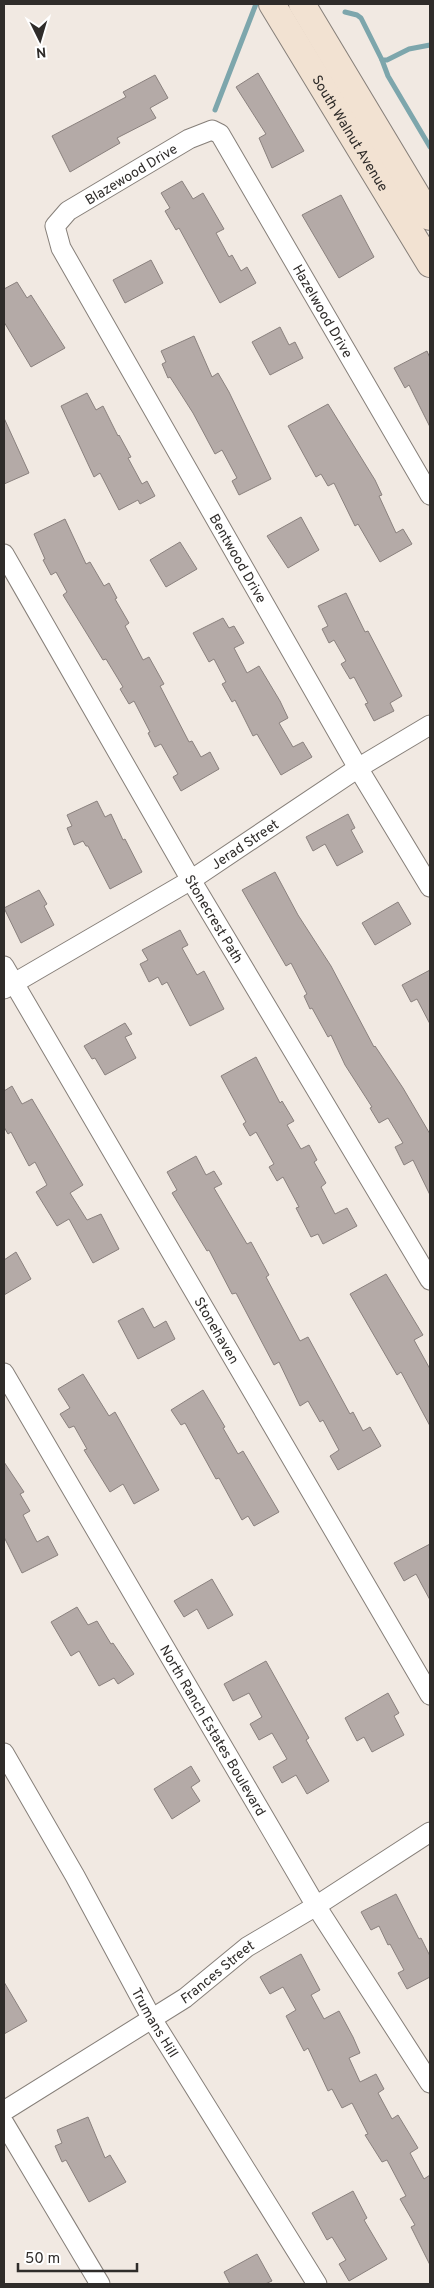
<svg xmlns="http://www.w3.org/2000/svg" width="434" height="2288" font-family="Overpass,sans-serif">
  <rect width="100%" height="100%" fill="#f1e9e2"/>
  <g fill="none" stroke-linecap="round" stroke-linejoin="round">
    <g stroke="#7da6ac" stroke-width="5">
      <polyline points="345,12 357,15 361,18 382,60 387,60 409,49 430,45"/>
      <polyline points="382,60 388,76 430,147"/>
      <polyline points="215,110 256,4"/>
    </g>
  </g>
  <g fill="#b4aaa7" stroke="#8a817e">
    <polygon points="258,73 304,151 272,168 259,138 266,134 236,87"/>
    <polygon points="155,75 168,98 150,108 156,118 117,138 120,143 70,172 52,136 126,97 123,92"/>
    <polygon points="182,181 193,199 203,193 224,229 216,233 229,257 232,255 241,271 247,267 256,283 220,303 179,228 176,230 165,211 170,208 161,193"/>
    <polygon points="341,195 374,257 339,278 302,215"/>
    <polygon points="151,260 163,283 125,303 113,280"/>
    <polygon points="17,282 27,298 31,295 65,348 31,367 4,322 4,289"/>
    <polygon points="280,327 289,345 295,342 303,358 270,375 252,342"/>
    <polygon points="194,336 212,377 218,373 229,392 271,479 239,495 232,481 237,478 222,450 215,454 193,413 170,377 168,378 162,364 166,362 161,351"/>
    <polygon points="427,351 430,358 430,427 409,385 405,388 394,368"/>
    <polygon points="87,393 96,410 103,406 118,436 119,435 131,457 128,458 142,484 147,481 155,496 140,504 138,500 119,510 100,473 94,477 61,406"/>
    <polygon points="328,404 375,480 382,495 379,496 396,533 403,529 412,544 380,562 358,524 355,526 334,483 328,486 321,474 316,477 288,426"/>
    <polygon points="4,418 29,473 4,484"/>
    <polygon points="301,517 319,550 288,568 267,536"/>
    <polygon points="65,519 86,564 90,562 104,586 109,583 117,598 115,599 129,623 125,626 143,660 149,657 164,684 160,686 189,742 192,741 201,757 210,752 219,769 181,791 173,777 178,774 161,744 155,747 148,733 150,732 134,701 129,704 120,689 123,687 106,659 103,660 63,595 67,592 56,572 51,575 43,560 45,559 34,534"/>
    <polygon points="180,542 197,569 166,587 150,560"/>
    <polygon points="346,593 365,632 368,631 402,696 390,703 394,711 374,721 365,704 368,703 354,677 350,679 341,664 346,661 334,640 329,643 322,629 328,626 318,606"/>
    <polygon points="223,618 229,628 234,626 244,643 234,648 247,673 259,666 280,701 288,718 279,723 293,747 303,742 312,757 281,775 257,734 253,736 235,700 232,702 222,684 226,682 214,659 209,662 193,633"/>
    <polygon points="97,801 105,817 111,814 123,840 125,839 142,872 110,889 88,846 86,846 83,841 74,845 67,828 72,826 67,815"/>
    <polygon points="348,814 355,828 351,830 363,852 337,866 325,844 313,851 306,837"/>
    <polygon points="275,872 298,915 331,966 374,1047 375,1046 403,1088 430,1134 430,1195 413,1160 404,1165 395,1147 403,1143 388,1118 379,1123 370,1108 372,1107 345,1065 331,1035 328,1037 312,1008 310,1009 304,996 307,994 291,963 286,966 242,890"/>
    <polygon points="39,890 47,904 44,906 54,925 21,943 4,908"/>
    <polygon points="398,902 411,924 375,945 362,923"/>
    <polygon points="180,930 188,945 182,948 197,975 204,971 224,1009 190,1026 167,982 162,985 158,977 149,982 140,964 148,960 142,950"/>
    <polygon points="430,970 430,1024 417,999 411,1002 402,985"/>
    <polygon points="125,1023 132,1034 125,1037 136,1058 105,1075 95,1058 92,1059 84,1046"/>
    <polygon points="256,1057 280,1103 282,1101 294,1121 287,1125 301,1149 309,1145 317,1160 314,1162 326,1183 321,1187 335,1214 347,1208 357,1226 323,1244 318,1234 311,1237 296,1208 299,1207 283,1177 277,1181 269,1167 274,1164 256,1132 250,1136 243,1124 246,1122 221,1076"/>
    <polygon points="12,1086 22,1104 32,1099 83,1185 70,1193 87,1220 101,1214 119,1249 93,1263 69,1219 57,1226 36,1192 47,1185 35,1162 29,1166 11,1132 8,1134 4,1127 4,1091"/>
    <polygon points="196,1156 206,1175 214,1171 222,1184 214,1188 247,1244 251,1242 269,1275 266,1277 300,1341 308,1337 350,1414 353,1412 363,1431 370,1427 381,1446 338,1470 330,1456 339,1450 323,1420 320,1422 308,1401 300,1406 279,1362 274,1365 236,1293 232,1294 209,1250 207,1251 172,1193 177,1190 167,1172"/>
    <polygon points="16,1252 31,1279 4,1295 4,1260"/>
    <polygon points="386,1274 423,1335 414,1340 430,1369 430,1426 401,1372 397,1375 350,1294"/>
    <polygon points="143,1308 154,1328 166,1321 175,1339 138,1359 118,1321"/>
    <polygon points="83,1374 109,1416 115,1412 159,1490 134,1504 123,1484 110,1492 84,1450 87,1449 74,1426 69,1428 60,1414 70,1408 58,1389"/>
    <polygon points="203,1390 225,1427 223,1428 238,1454 243,1451 279,1512 254,1526 248,1516 242,1520 219,1478 216,1479 185,1423 181,1425 171,1410"/>
    <polygon points="4,1462 24,1492 20,1494 30,1511 23,1515 37,1542 48,1536 58,1555 22,1573 4,1537"/>
    <polygon points="430,1544 430,1600 416,1574 404,1581 394,1563"/>
    <polygon points="212,1579 233,1615 208,1629 197,1609 184,1617 174,1601"/>
    <polygon points="77,1607 88,1625 97,1621 111,1644 113,1643 134,1674 118,1684 114,1678 99,1686 79,1651 71,1656 51,1622"/>
    <polygon points="266,1661 309,1738 306,1740 329,1781 307,1794 296,1775 282,1783 273,1767 287,1759 272,1733 259,1740 250,1724 262,1717 249,1693 233,1701 224,1684"/>
    <polygon points="388,1693 399,1713 394,1716 404,1735 372,1752 364,1737 357,1741 345,1718"/>
    <polygon points="191,1766 200,1781 191,1787 200,1801 172,1819 154,1789"/>
    <polygon points="396,1894 419,1939 421,1938 430,1956 430,1977 407,1989 398,1973 404,1970 390,1944 388,1945 379,1926 371,1930 361,1912"/>
    <polygon points="301,1954 320,1990 311,1995 324,2019 339,2011 353,2037 360,2053 349,2058 360,2082 376,2074 384,2089 378,2093 392,2119 398,2115 418,2148 410,2153 424,2179 430,2175 430,2265 411,2227 415,2225 400,2199 406,2196 387,2160 382,2162 365,2135 368,2134 352,2103 342,2108 332,2089 328,2091 308,2048 304,2051 286,2016 296,2010 283,1987 270,1994 260,1977"/>
    <polygon points="4,1982 27,2021 4,2034"/>
    <polygon points="88,2117 105,2158 110,2155 126,2182 89,2202 66,2160 62,2162 55,2146 62,2143 57,2130"/>
    <polygon points="353,2191 367,2218 364,2220 387,2259 349,2281 339,2264 346,2260 332,2237 327,2240 312,2213"/>
    <polygon points="257,2254 272,2281 265,2284 230,2284 224,2272"/>
  </g>
  <g fill="none" stroke-linecap="round" stroke-linejoin="round">
    <g stroke="#867f79" stroke-width="21">
      <g id="street">
        <path id="s1" d="M430,495L220,134L212,130L189,139L68,211L55,226L61,248L358,768L430,887"/>
        <path id="s2" d="M4,554L191,880L430,1280"/>
        <path id="s3" d="M4,966L430,1695"/>
        <path id="s4" d="M4,989L191,880L358,768L430,725"/>
        <path id="s5" d="M4,1373L316,1906L430,2083"/>
        <path id="s6" d="M4,1753L75,1876L152,2019L317,2284"/>
        <path id="s7" d="M4,2111L185,1998L247,1947L316,1906L430,1832"/>
        <polyline points="4,2123 100,2284"/>
      </g>
    </g>
    <g stroke="#867f79" stroke-width="28">
      <g id="secondary">
        <path id="s8" d="M272,4L430,264"/>
        <polyline points="302,4 430,217"/>
      </g>
    </g>
    <use href="#street" stroke="#fff" stroke-width="19"/>
    <use href="#secondary" stroke="#f2e2d2" stroke-width="26"/>
  </g>
  <g text-anchor="middle" stroke-width="5" stroke-linejoin="round" paint-order="stroke">
    <g font-size="14" fill="#2f2c2a" stroke="#fff">
      <text dy="5" stroke="none"><textPath href="#s8" startOffset="151">South Walnut Avenue</textPath></text>
      <text transform="translate(131 174) rotate(-31)" y="5">Blazewood Drive</text>
      <text transform="translate(323 311) rotate(60)" y="5">Hazelwood Drive</text>
      <text dy="5" stroke="none"><textPath href="#s1" startOffset="992">Bentwood Drive</textPath></text>
      <text dy="5" stroke="none"><textPath href="#s4" startOffset="281">Jerad Street</textPath></text>
      <text dy="5" stroke="none"><textPath href="#s2" startOffset="421">Stonecrest Path</textPath></text>
      <text dy="5" stroke="none"><textPath href="#s3" startOffset="422">Stonehaven</textPath></text>
      <text dy="5" stroke="none"><textPath href="#s5" startOffset="414">North Ranch Estates Boulevard</textPath></text>
      <text dy="5" stroke="none"><textPath href="#s7" startOffset="255">Frances Street</textPath></text>
      <text dy="5" stroke="none"><textPath href="#s6" startOffset="309">Trumans Hill</textPath></text>
    </g>
  </g>
  <rect width="434" height="2288" fill="none" stroke="#2f2c2a" stroke-width="10"/>
  <g transform="translate(40 40) rotate(175)" stroke="#ffffff" stroke-width="4" paint-order="stroke">
  <path d="M0-4L9 19L0 12L-9 19Z" fill="#2f2c2a"/>
  <text y="-8" font-size="14" font-weight="bold" text-anchor="middle" fill="#2f2c2a">N</text>
  </g>
  <path d="M18 2263v8h119v-8" fill="none" stroke="#2f2c2a" stroke-width="2.5"/>
  <text x="25" y="2263" font-size="15" fill="#2f2c2a" stroke="#ffffff" stroke-width="4" paint-order="stroke">50 m</text>
</svg>
